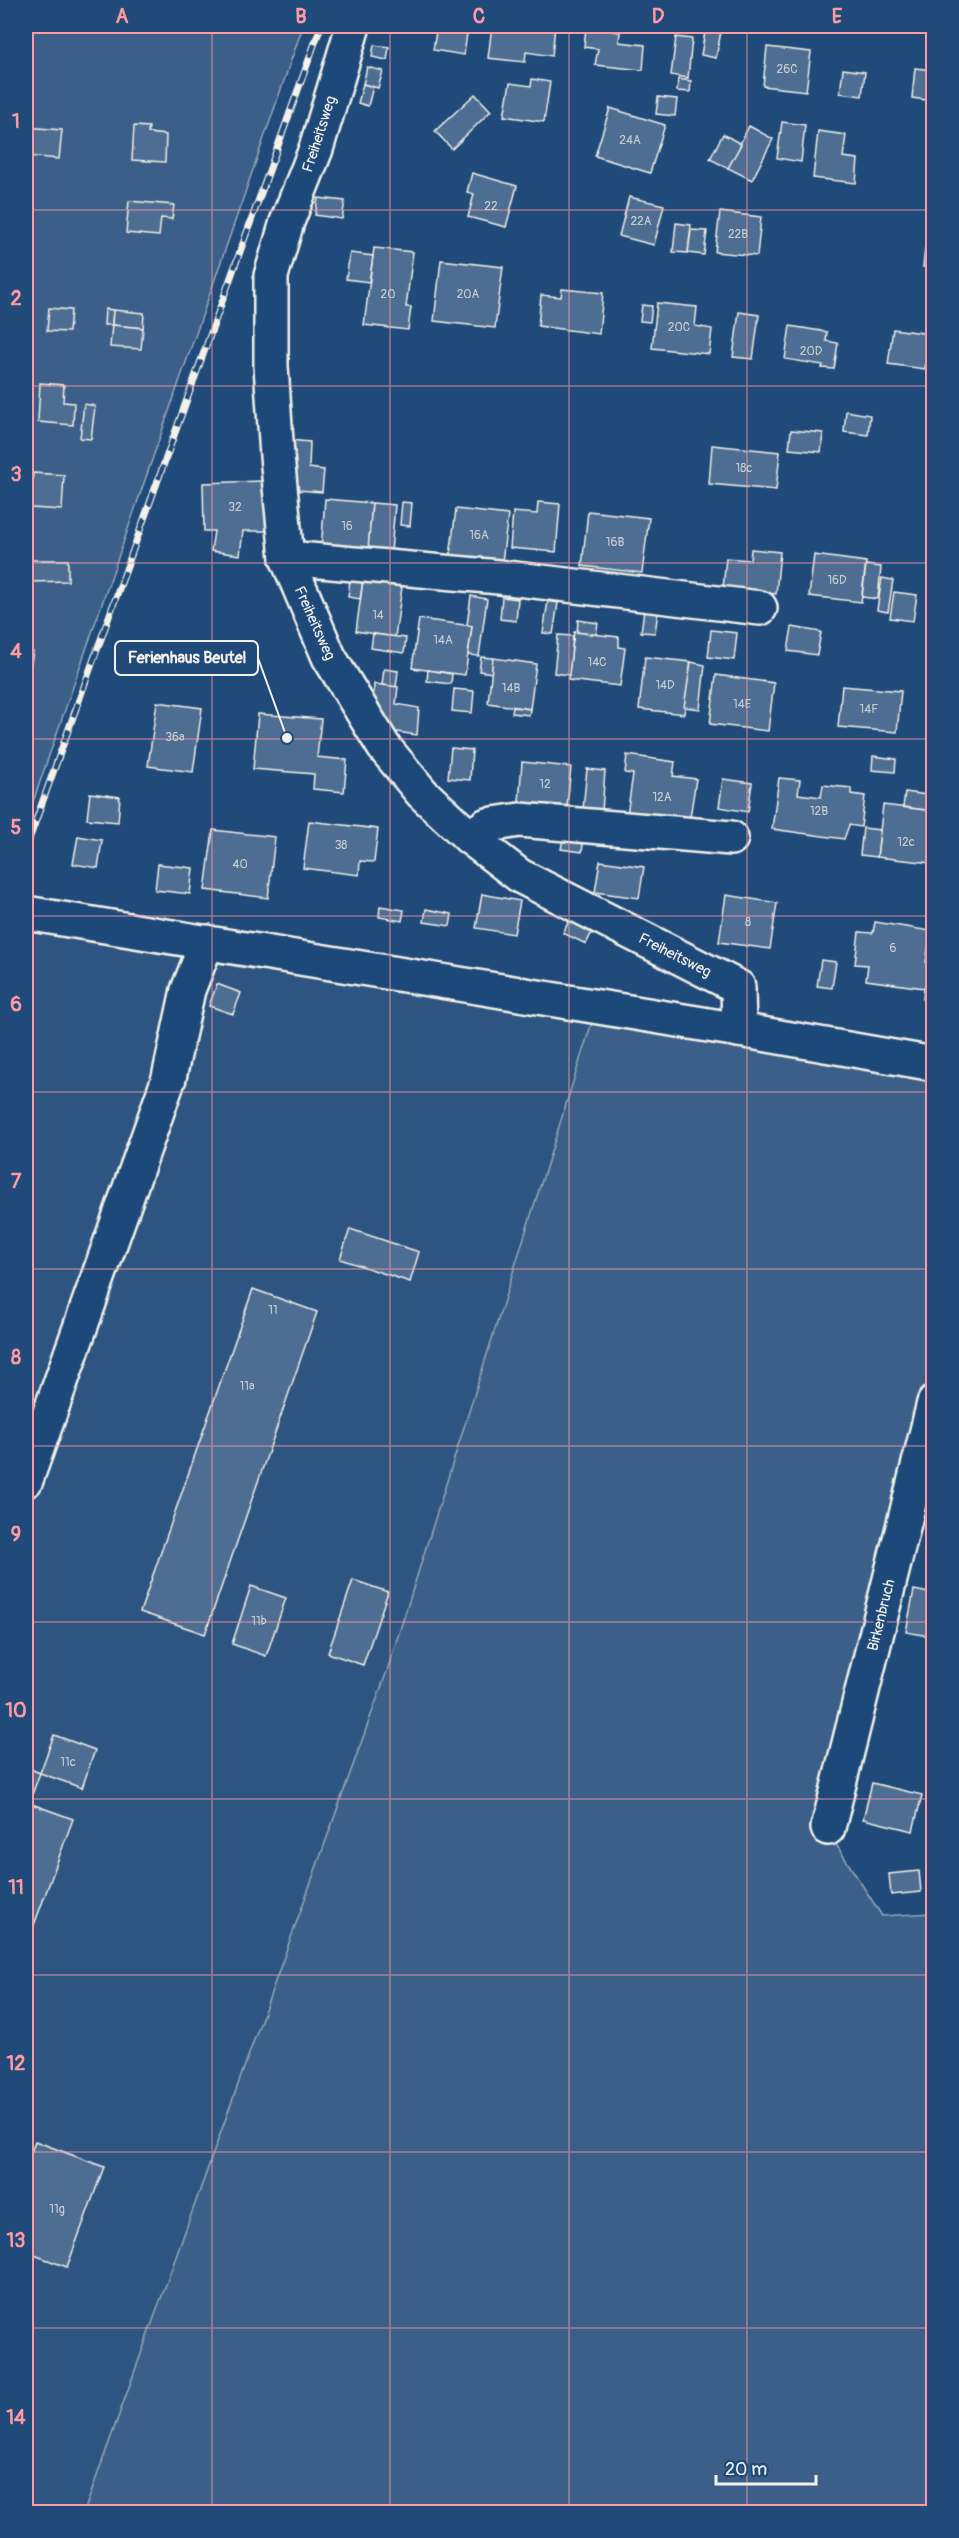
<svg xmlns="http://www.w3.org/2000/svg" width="959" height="2538" font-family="Pangolin,sans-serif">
  <rect width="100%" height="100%" fill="#1f4a7a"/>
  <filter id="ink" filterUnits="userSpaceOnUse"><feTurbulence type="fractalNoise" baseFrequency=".0167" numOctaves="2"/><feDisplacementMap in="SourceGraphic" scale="12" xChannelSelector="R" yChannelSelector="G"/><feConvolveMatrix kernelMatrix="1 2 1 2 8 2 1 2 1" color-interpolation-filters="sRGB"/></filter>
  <g filter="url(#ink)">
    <polygon fill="#2d5581" points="26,929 592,1022 387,1671 84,2512 26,2512"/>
    <g fill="#3a5f88" stroke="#97a8b8" stroke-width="1.5">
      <polygon points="26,26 303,26 26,822"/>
      <polygon points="592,1022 933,1080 933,1362 821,1821 882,1916 933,1913 933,2512 84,2512 387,1671"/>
    </g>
    <g fill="#4d6e92" stroke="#f4f1e8" stroke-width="1.5">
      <polygon points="437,26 468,26 464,55 433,50"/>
      <polygon points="492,26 515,29 515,26 555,26 552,56 526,52 525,62 488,58"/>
      <polygon points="706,26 722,26 716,58 701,55"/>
      <polygon points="586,27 620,32 619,42 645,45 643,70 595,65 598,49 584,47"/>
      <polygon points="676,37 692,39 688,78 671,75"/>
      <polygon points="374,45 389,47 387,60 372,57"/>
      <polygon points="767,47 811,52 806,91 763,86"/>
      <polygon points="367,67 383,71 378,88 363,84"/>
      <polygon points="915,68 934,70 934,101 912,98"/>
      <polygon points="843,69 865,72 862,96 840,93"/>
      <polygon points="532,79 550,82 544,122 504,116 510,83 531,86"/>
      <polygon points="678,79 691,81 690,92 677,91"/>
      <polygon points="363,84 373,87 368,106 358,103"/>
      <polygon points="475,94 491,111 452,149 435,131"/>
      <polygon points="658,97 677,99 675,116 656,114"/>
      <polygon points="610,108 665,125 650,173 595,156"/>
      <polygon points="782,122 805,125 801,162 777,158"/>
      <polygon points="134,126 149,127 148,133 166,135 165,162 132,160"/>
      <polygon points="749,126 773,139 752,180 728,168"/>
      <polygon points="26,127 62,130 59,159 26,156"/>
      <polygon points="818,131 846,135 843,157 858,159 856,183 813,178"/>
      <polygon points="723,134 741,144 728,168 710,159"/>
      <polygon points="472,173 517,186 506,227 468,217 474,194 467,192"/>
      <polygon points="629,197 664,205 654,245 619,236"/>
      <polygon points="318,198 345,201 342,219 315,215"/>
      <polygon points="129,201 174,205 172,219 161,218 159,236 126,233"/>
      <polygon points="720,212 761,217 757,256 715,252"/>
      <polygon points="676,223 691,225 688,253 673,252"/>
      <polygon points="691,230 707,231 704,255 688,253"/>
      <polygon points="374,248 413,252 406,307 411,307 408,330 364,325"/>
      <polygon points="925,248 934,249 934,268 923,267"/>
      <polygon points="350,253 373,256 369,282 346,279"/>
      <polygon points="441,260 503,267 495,328 434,321"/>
      <polygon points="562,289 603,293 599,334 538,326 541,295 561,297"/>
      <polygon points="657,303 697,307 695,326 712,329 709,354 652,348"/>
      <polygon points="642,305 652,306 650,322 640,321"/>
      <polygon points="49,308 71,310 69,332 47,331"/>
      <polygon points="105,309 113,310 112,325 104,325"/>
      <polygon points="113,310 144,313 143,328 112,325"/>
      <polygon points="739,312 759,315 753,359 733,357"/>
      <polygon points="112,325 143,328 141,349 110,347"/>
      <polygon points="790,326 827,332 826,341 838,343 834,369 822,368 823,365 785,359"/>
      <polygon points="893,329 930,334 925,369 888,364"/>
      <polygon points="40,383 64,385 63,402 74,403 73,425 38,422"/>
      <polygon points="84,404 95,406 91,439 80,438"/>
      <polygon points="846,411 870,415 868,435 844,432"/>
      <polygon points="791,430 823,433 821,452 789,449"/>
      <polygon points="289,440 310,442 309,468 324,470 322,492 297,490"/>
      <polygon points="712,445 780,452 776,490 709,484"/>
      <polygon points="33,473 64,475 62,510 31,508"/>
      <polygon points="265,481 266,531 243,531 240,555 211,551 214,531 204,531 203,483"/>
      <polygon points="325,499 372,503 368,554 321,549"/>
      <polygon points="402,502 412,503 410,526 400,525"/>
      <polygon points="538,502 560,504 556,552 510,548 513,512 537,514"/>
      <polygon points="372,503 395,505 391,552 368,550"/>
      <polygon points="456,509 508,515 502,562 450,556"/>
      <polygon points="588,511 649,518 642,573 582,566"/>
      <polygon points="751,549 780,552 776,594 723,588 726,558 750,560"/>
      <polygon points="814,555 866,562 861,602 809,596"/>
      <polygon points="28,560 68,560 68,581 29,582"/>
      <polygon points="866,565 881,567 878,599 862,597"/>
      <polygon points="882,578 893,580 888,612 877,610"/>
      <polygon points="350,580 363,581 360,599 348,597"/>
      <polygon points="363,581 402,587 395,637 356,631"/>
      <polygon points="894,592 917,595 913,621 890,618"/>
      <polygon points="471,596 487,599 479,656 468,655 472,626 467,625"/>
      <polygon points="502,597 518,599 516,621 500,619"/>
      <polygon points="548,601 558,603 553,634 543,633"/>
      <polygon points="644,610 658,612 655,633 641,632"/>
      <polygon points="419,619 472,626 465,675 412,668"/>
      <polygon points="578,620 598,623 596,635 577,632"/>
      <polygon points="792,627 821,632 817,655 788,651"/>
      <polygon points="711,630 737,633 734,660 708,657"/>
      <polygon points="574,632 619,637 619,647 625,648 620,686 568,680"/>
      <polygon points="373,634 406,638 404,653 371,648"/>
      <polygon points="558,635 573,636 569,675 554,673"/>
      <polygon points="26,651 33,652 28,678 26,677"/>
      <polygon points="481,657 493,658 492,673 479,671"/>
      <polygon points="645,657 691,662 684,714 639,709"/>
      <polygon points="493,658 536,664 530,709 488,703"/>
      <polygon points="691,662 705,665 700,709 684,707"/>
      <polygon points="384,669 398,671 396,687 382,685"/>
      <polygon points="428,670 452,674 451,684 427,681"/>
      <polygon points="716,675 774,683 768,731 710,724"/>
      <polygon points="374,684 398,687 396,704 419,708 417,735 390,731 373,704"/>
      <polygon points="842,686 901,691 897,732 838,727"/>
      <polygon points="454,689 474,691 472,713 452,711"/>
      <polygon points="157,702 202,708 193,772 148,766"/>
      <polygon points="513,707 530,709 529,715 512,713"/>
      <polygon points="258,714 321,719 317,757 347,760 344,792 313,789 314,774 253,769"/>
      <polygon points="451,748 472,750 470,780 448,778"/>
      <polygon points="627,755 675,762 673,776 696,779 689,824 627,815 633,774 625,773"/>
      <polygon points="873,756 896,759 895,772 872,770"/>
      <polygon points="522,762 571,767 567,806 519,802"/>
      <polygon points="587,769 605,771 602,811 583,809"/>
      <polygon points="779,778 800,780 798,794 821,797 823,785 851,788 851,794 865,796 861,827 849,825 844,839 772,829"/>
      <polygon points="723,779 752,783 748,812 719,807"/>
      <polygon points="905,792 934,796 933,811 903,807"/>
      <polygon points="90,793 120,797 118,822 87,819"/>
      <polygon points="883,805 934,811 934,855 931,863 877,857"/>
      <polygon points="309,821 378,829 374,862 360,861 359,875 303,868"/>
      <polygon points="863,828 880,830 877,857 860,855"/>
      <polygon points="213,830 275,837 268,898 205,890"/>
      <polygon points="564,835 584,838 582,852 561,849"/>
      <polygon points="78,836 102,840 98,868 73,864"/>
      <polygon points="600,861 644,867 639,898 595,892"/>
      <polygon points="158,864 193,868 190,894 155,890"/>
      <polygon points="482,894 520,901 514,934 476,928"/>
      <polygon points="726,895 777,903 770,949 719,942"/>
      <polygon points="380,906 404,910 402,921 379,917"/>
      <polygon points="426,909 452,914 450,926 424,922"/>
      <polygon points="570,919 593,930 586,944 563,933"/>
      <polygon points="875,922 931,931 926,962 934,963 934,1001 923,999 924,988 866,980 868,965 855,964 859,932 873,933"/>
      <polygon points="821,960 836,962 832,988 817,986"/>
      <polygon points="217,984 241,993 233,1014 209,1006"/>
      <polygon points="350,1229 419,1252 410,1282 340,1259"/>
      <polygon points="253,1289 317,1312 205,1634 140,1612"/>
      <polygon points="353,1580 388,1592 363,1665 328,1653"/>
      <polygon points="251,1586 286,1598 266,1656 232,1644"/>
      <polygon points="914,1590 934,1594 934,1637 906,1632"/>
      <polygon points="54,1735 95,1750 82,1788 40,1773"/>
      <polygon points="26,1767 40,1773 29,1803 73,1819 26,1947"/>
      <polygon points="872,1783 922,1795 913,1831 863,1819"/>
      <polygon points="919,1871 921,1892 891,1895 889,1874"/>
      <polygon points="35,2141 104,2167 67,2267 26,2252 26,2167"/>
    </g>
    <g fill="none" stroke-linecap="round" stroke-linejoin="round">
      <g stroke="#f4f1e8" stroke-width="38">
        <g id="minor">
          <polyline points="353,26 316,149 287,222 271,276 271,366 277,456 287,558 329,657 384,747 422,793 469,837 520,876 738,987 739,1030"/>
          <polyline points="287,558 499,577 760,608"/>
          <polyline points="469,837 487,825 520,820 731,838"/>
          <polyline points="26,913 739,1030 934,1064"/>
          <polyline points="26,1480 169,1078 188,990 207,942"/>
          <polyline points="828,1828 934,1403"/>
        </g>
      </g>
      <use href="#minor" stroke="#1f4a7a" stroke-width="33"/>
      <g stroke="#f4f1e8" stroke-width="7">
        <polyline id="rail" points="26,848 321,26"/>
      </g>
      <use href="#rail" stroke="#1f4a7a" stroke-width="4.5" stroke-dasharray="14" stroke-linecap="butt"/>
    </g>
  </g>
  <path fill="none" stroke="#ff9aa2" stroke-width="1.5" stroke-opacity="0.55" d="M212,26V2512M390,26V2512M569,26V2512M747,26V2512M26,210H934M26,386H934M26,563H934M26,739H934M26,916H934M26,1092H934M26,1269H934M26,1446H934M26,1622H934M26,1799H934M26,1975H934M26,2152H934M26,2328H934"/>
  <g text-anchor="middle" stroke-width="5" stroke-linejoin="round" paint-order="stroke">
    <g font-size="12" fill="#cad0d2">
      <text x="787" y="73">26C</text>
      <text x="630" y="144">24A</text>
      <text x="491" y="210">22</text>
      <text x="641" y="225">22A</text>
      <text x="738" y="238">22B</text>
      <text x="388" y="298">20</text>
      <text x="468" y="298">20A</text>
      <text x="679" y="331">20C</text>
      <text x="811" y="355">20D</text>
      <text x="744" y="472">18c</text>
      <text x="235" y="511">32</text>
      <text x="347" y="530">16</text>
      <text x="479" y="539">16A</text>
      <text x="615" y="546">16B</text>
      <text x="837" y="584">16D</text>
      <text x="378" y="619">14</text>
      <text x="443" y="644">14A</text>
      <text x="597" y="666">14C</text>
      <text x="665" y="689">14D</text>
      <text x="511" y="692">14B</text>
      <text x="742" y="708">14E</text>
      <text x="869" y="713">14F</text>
      <text x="175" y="741">36a</text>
      <text x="545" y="788">12</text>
      <text x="662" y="801">12A</text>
      <text x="819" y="815">12B</text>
      <text x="906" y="846">12c</text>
      <text x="341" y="849">38</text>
      <text x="240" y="868">40</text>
      <text x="748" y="926">8</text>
      <text x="893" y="952">6</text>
      <text x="273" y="1314">11</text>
      <text x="247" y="1390">11a</text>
      <text x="259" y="1625">11b</text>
      <text x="68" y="1766">11c</text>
      <text x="57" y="2213">11g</text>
    </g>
    <g font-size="15" fill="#f4f1e8" stroke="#1f4a7a">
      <text transform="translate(319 134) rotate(-72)" y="5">Freiheitsweg</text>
      <text transform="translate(315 623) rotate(66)" y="5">Freiheitsweg</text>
      <text transform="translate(675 955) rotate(27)" y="5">Freiheitsweg</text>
      <text transform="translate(881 1615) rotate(-76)" y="5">Birkenbruch</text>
    </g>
  </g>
  <path fill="none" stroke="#f4f1e8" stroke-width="2" d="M287 738L258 658"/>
  <circle fill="#f4f1e8" stroke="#1f4a7a" stroke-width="2" cx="287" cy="738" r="6"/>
  <rect fill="#1f4a7a" stroke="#f4f1e8" stroke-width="2" x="115" y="641" width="143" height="34" rx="6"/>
  <g font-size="16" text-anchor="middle" font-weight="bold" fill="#f4f1e8">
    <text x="187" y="663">Ferienhaus Beutel</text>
  </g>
  <rect width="959" height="2538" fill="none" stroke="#1f4a7a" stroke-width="66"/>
  <path d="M716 2475v9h100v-9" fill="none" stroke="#f4f1e8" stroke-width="3"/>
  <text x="725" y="2475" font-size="18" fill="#f4f1e8" stroke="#1f4a7a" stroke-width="4.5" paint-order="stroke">20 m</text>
  <rect x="33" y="33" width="893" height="2472" fill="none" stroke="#ff9aa2" stroke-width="2"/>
  <g font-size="20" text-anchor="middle" font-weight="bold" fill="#ff9aa2">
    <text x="122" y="23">A</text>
    <text x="301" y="23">B</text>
    <text x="479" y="23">C</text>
    <text x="658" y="23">D</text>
    <text x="837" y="23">E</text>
    <text x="16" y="128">1</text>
    <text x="16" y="305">2</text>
    <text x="16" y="481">3</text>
    <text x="16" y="658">4</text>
    <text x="16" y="834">5</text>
    <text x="16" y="1011">6</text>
    <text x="16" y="1188">7</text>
    <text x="16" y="1364">8</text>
    <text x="16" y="1541">9</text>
    <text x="16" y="1717">10</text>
    <text x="16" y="1894">11</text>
    <text x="16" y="2070">12</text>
    <text x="16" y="2247">13</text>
    <text x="16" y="2424">14</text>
  </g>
</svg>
